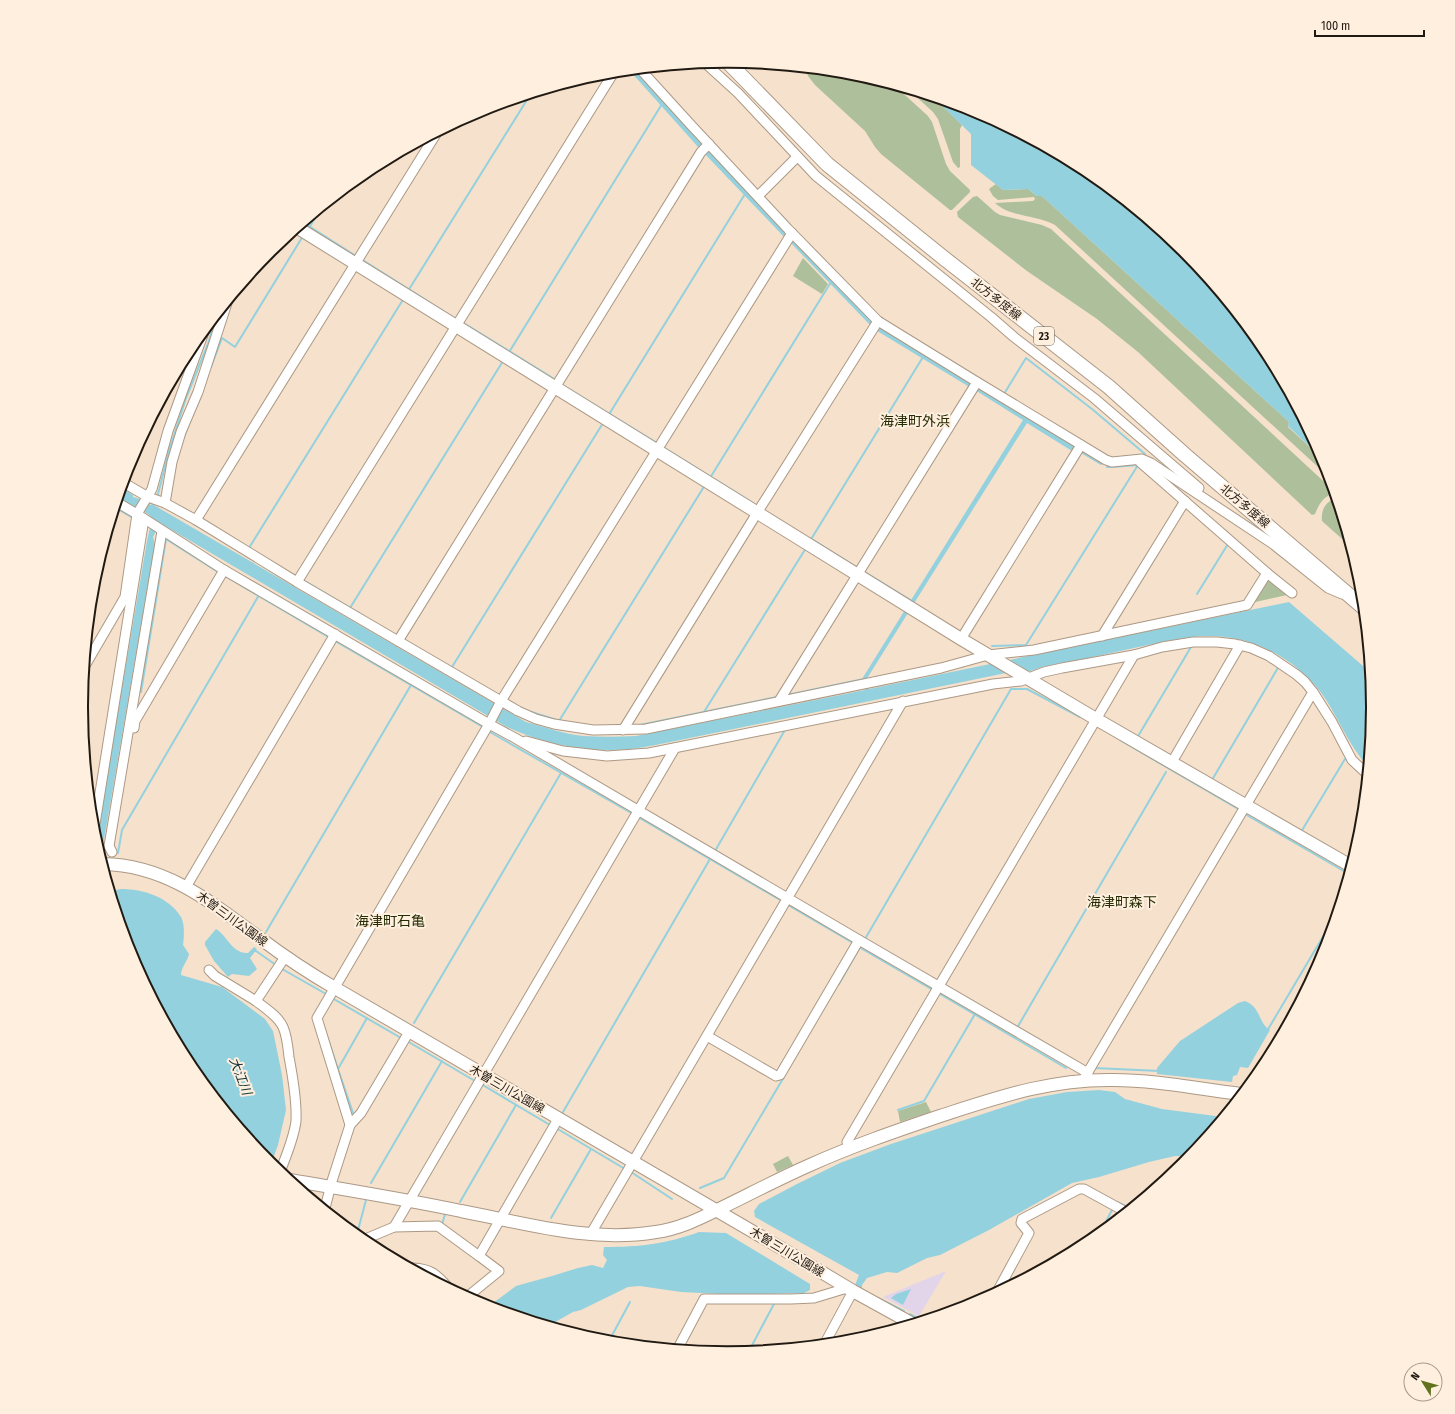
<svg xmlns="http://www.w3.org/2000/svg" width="1455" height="1414" font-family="'Fira Sans Condensed','Noto Sans JP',sans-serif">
  <rect width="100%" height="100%" fill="#f5e1cc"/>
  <polygon fill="#e2d5e9" points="946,1271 919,1316 883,1297"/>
  <g fill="#aebf9b">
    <polygon points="805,69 854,73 895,86 928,116 932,122 946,164 950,171 970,190 970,192 952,210 950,210 881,154 875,147 865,131 815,85 808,76"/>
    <polygon points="909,90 934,98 962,125 960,129 960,167 958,168 953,162 938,119 933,112"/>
    <path d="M996,184L1003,190L1028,189L1037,196H1042L1289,422L1288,427L1325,461L1330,478L1055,225C1036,215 1010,217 995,203L1033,201L1035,199L1034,197L998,200L993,196L989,189Z"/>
    <path d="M977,196L995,212L1000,215L1042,225L1051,229L1333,490L1334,493C1323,497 1319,504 1315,514L1312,515L1138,352L1097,319L1027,271L958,217L957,212L973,197Z"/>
    <polygon points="803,258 828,284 822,294 793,276"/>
    <path d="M1336,498L1350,546L1322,521C1321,510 1325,502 1336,498Z"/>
    <polygon points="1266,578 1287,595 1251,603"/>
    <polygon points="926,1102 931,1112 900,1122 898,1111"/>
    <polygon points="788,1156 793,1165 777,1172 773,1164"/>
  </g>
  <g fill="#94d1de">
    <polygon points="637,70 704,145 699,148 630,71"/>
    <polygon points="934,98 975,110 1087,170 1184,250 1265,348 1325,461 1288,426 1289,422 1042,196 1037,196 1028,189 1003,190 971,165 971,134"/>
    <polygon points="708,150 788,233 785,238 704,153"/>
    <polygon points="794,239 874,321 871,326 789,241"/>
    <polygon points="878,326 972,384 971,388 874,329"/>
    <path d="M977,387L1076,447L1072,451L1027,423L866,680L869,689L1289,602L1370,672L1373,707L1368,766C1344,741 1335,705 1311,681C1284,653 1248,636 1209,636C1184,636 1159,643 1134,648C1104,655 1073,661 1042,667L1028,672L1006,673L680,740C664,743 647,747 631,749C588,753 543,744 505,726L160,523L153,537L155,544L101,857L96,841L147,541L152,518L148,514L119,498L122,488L133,495V497L143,500L151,505L152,504L526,722C545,727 564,734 583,736C601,737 618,737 636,736L865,690L861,681L862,679L1023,420L975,390Z"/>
    <path d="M121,889C143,889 169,897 181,917C185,924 184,937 183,945L189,954C188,961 181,967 181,975L222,987L265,1019L273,1031L282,1075L286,1110L278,1145L271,1164L215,1095L212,1086L198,1067L183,1051L131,954L111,891Z"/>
    <path d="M216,929C227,935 232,954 248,953L254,947L257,949L250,958L257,969L249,976L232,974L228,977L214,961L205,945V942Z"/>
    <path d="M1245,1001C1261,1007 1258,1023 1270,1030L1248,1068L1240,1067L1237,1075L1233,1076L1232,1082L1157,1074V1068L1180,1041L1238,1003Z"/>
    <polygon points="1099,1090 1115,1092 1125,1099 1162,1109 1223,1117 1190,1156 1175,1156 1149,1162 1099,1177 1072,1183 989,1230 940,1255 927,1258 897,1273 887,1272 867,1278 862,1285 862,1289 855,1285 859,1275 755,1217 754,1211 759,1204 797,1184 840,1163 891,1144 1029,1099 1067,1092"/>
    <path d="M699,1232L726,1233L810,1284V1290L804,1293L740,1295L681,1292L640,1286L628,1287L581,1310L573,1312L550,1325L489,1306L516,1286L552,1276L578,1268L592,1265L603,1268L607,1260L603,1255L604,1247C640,1247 666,1244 699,1232Z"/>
    <polygon points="911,1289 903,1305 891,1298 896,1294"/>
  </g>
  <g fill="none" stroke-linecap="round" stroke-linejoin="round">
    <g stroke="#94d1de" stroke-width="2">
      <polyline points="304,223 356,256"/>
      <polyline points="309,228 320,210"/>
      <polyline points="361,259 456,319"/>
      <polyline points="408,291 530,95"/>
      <polyline points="462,322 556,380"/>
      <polyline points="508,354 662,104"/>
      <polyline points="211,367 222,338 235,347 303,236"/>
      <polyline points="561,384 657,443"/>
      <polyline points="1004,394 1026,358 1092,409 1145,454"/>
      <polyline points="608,416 745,194"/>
      <polyline points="183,440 187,429"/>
      <polyline points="663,447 758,506"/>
      <polyline points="1081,452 1101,464"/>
      <polyline points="1107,467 1112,467 1138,465"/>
      <polyline points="710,478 831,282"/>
      <polyline points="157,498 169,451 186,398 208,344 216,317"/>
      <polyline points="116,508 133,518"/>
      <polyline points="810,538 858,568"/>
      <polyline points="810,541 923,357"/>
      <polyline points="249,548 404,298"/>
      <polyline points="863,571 912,601"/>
      <polyline points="225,576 330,638"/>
      <polyline points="303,580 364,616"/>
      <polyline points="1197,594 1228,544"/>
      <polyline points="350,608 503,361"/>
      <polyline points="335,641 483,727"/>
      <polyline points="992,646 1026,645 1138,465"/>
      <polyline points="452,667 603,423"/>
      <polyline points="141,692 166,539 218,572"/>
      <polyline points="787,695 864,679"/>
      <polyline points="528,711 557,720"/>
      <polyline points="704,712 806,548"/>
      <polyline points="559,721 705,485"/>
      <polyline points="640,725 777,697"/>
      <polyline points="490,732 633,814"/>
      <polyline points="1137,738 1191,647"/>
      <polyline points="1120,740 1240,810"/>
      <polyline points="1212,780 1279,666"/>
      <polyline points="1245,814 1349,874"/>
      <polyline points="638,817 782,901"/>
      <polyline points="1301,832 1345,759"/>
      <polyline points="715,851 785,730"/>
      <polyline points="118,853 122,830 259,595"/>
      <polyline points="788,905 853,943"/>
      <polyline points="266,932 411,685"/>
      <polyline points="865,939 1011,689 1027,689 1080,717"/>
      <polyline points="859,947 933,990"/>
      <polyline points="253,951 256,951 276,965"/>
      <polyline points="282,969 326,994"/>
      <polyline points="839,984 860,947"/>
      <polyline points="940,994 1066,1068"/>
      <polyline points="332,998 401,1038"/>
      <polyline points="414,1023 561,773"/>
      <polyline points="1017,1028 1166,772"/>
      <polyline points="325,1030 338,1069 367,1018"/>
      <polyline points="1267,1031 1337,913"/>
      <polyline points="407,1041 475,1081"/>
      <polyline points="1094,1068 1160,1071"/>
      <polyline points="338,1069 353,1113"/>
      <polyline points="481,1084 550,1125"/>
      <polyline points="898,1110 924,1101 975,1014"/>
      <polyline points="563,1112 710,859"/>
      <polyline points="556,1128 625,1169"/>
      <polyline points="631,1172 672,1199"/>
      <polyline points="371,1183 442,1061"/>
      <polyline points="700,1188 724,1178 784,1077"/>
      <polyline points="460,1202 516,1105"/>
      <polyline points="1116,1203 1117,1202 1130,1208"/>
      <polyline points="551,1218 591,1149"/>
      <polyline points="442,1225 445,1214"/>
      <polyline points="1100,1233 1113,1208"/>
      <polyline points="357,1234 366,1200"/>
      <polyline points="878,1298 904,1311"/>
      <polyline points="910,1314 921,1320"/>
      <polyline points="609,1341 630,1302"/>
      <polyline points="749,1351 775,1302"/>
    </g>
    <g stroke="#ac9985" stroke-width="11">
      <g id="street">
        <polyline points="705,63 738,93 816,176 991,317 1014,337 1094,398 1199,488"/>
        <polyline points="641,70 691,125 788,229 878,321 977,382 1106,460 1112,462 1142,459 1151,463 1273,544 1328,588 1342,594"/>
        <polyline points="758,196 797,157"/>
        <polyline points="204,332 168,431 152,489 137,514 224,570 489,724 515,738 859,940 1088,1073"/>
        <polyline points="1140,462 1267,573 1292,593"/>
        <polyline points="124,483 148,497 165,503 196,520 297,582 518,711 536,719 554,724 593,730 646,729 941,668 988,655 1034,650 1247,605 1267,573"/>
        <polyline points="165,503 172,462 181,432 198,392 227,303"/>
        <polyline points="196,520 436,134"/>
        <polyline points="297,582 614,72"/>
        <polyline points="1102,636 1185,501"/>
        <polyline points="961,639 1081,445"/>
        <polyline points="398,641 701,152 709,144"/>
        <polyline points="86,664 125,597 137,514 118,503"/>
        <polyline points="779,701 977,382"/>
        <polyline points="134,728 135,721 224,570"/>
        <polyline points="623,730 757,513 878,321"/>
        <polyline points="526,741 563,751 607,756 649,753 993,684 1021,681 1044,672 1062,668 1134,655 1162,647 1193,642 1217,642 1235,644 1251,648 1269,656 1297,675 1305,682 1313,692 1332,722 1352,760 1367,774"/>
        <polyline points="1172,762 1240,645"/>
        <polyline points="94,830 144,519"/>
        <polyline points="112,852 109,846 162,531"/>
        <polyline points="186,887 335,634"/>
        <polyline points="209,970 215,976 256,1001"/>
        <polyline points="707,1036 776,1076 780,1075 859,940"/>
        <polyline points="1085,1077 1313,692"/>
        <polyline points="350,1125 361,1113 409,1032"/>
        <polyline points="849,1147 847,1142 1134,655"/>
        <path d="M280,1172C286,1156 294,1138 296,1121C297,1100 293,1078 289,1057C288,1047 287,1036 283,1027C278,1016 265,1008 256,1001L285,957"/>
        <polyline points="325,1208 332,1181 350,1125 317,1018 489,724 501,701 792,233"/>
        <polyline points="394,1227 675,748"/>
        <polyline points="590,1235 903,701"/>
        <polyline points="363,1240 394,1227 438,1226 479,1256 558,1119"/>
        <path d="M413,1268C430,1269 435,1273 446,1285"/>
        <polyline points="997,1292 1029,1233 1021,1223 1022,1219 1079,1189 1084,1189 1126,1212"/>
        <polyline points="467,1297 499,1271 479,1256"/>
        <polyline points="825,1343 853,1291"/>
        <polyline points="678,1348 704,1299 791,1299 814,1298 847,1288"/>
      </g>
    </g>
    <g stroke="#ac9985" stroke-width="14">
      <g id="secondary">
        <polyline points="298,228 961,639 1096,719 1351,866"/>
        <path d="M103,864C167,865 212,903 261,939C285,957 309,973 335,988L798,1258L853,1291L911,1323"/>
        <path d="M290,1180C347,1190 404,1199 461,1211C525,1223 590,1243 656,1232C678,1229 697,1220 717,1210C748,1195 778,1179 810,1165C852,1146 896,1131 940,1116C999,1097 1050,1079 1113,1080C1156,1080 1199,1089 1241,1094"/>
      </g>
    </g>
    <g stroke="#ac9985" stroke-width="16">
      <polyline id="primary" points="727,61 827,164 945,259 1109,387 1185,455 1364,608"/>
    </g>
    <use href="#street" stroke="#fff" stroke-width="9"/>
    <use href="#secondary" stroke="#fff" stroke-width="12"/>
    <use href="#primary" stroke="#fff" stroke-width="14"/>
  </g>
  <g text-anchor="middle" stroke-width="4" stroke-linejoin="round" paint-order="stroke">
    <rect fill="#ffefde" stroke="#645a4f" stroke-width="1" x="1034" y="327" width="20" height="18" rx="3"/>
    <g font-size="11" font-weight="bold" fill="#211a12">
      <text x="1044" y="340">23</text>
    </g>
    <g font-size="12" fill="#211a12" stroke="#ffefde">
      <text transform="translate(996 299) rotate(38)" y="4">北方多度線</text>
      <text transform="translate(1245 506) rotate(40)" y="4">北方多度線</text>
      <text transform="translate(232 919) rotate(36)" y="4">木曽三川公園線</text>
      <text transform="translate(507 1089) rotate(30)" y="4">木曽三川公園線</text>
      <text transform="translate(787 1252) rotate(31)" y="4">木曽三川公園線</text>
    </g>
    <g font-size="13" font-style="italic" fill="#16353b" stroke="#ffefde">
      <text transform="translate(241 1076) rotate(69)" y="5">大江川</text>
    </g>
    <g font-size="14" fill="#262d05" stroke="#ffefde">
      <text x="915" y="426">海津町外浜</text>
      <text x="1122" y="907">海津町森下</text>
      <text x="390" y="926">海津町石亀</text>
    </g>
  </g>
  <path d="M0 0H1455V1414H0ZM88 707a639 639 0 1 1 1278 0a639 639 0 1 1-1278 0Z" fill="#ffefde" fill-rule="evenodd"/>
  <path fill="none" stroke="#211a12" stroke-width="2" d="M88 707a639 639 0 1 1 1278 0a639 639 0 1 1-1278 0Z"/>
  <g transform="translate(1423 1382) rotate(307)"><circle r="19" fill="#ffefde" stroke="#a69a8c"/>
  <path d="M0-3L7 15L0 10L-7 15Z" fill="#61711e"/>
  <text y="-6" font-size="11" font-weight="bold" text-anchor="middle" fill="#211a12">N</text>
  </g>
  <path d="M1315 30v6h109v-6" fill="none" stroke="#211a12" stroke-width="2"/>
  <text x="1321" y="30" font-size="12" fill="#211a12" stroke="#ffefde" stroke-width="3" paint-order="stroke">100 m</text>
</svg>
